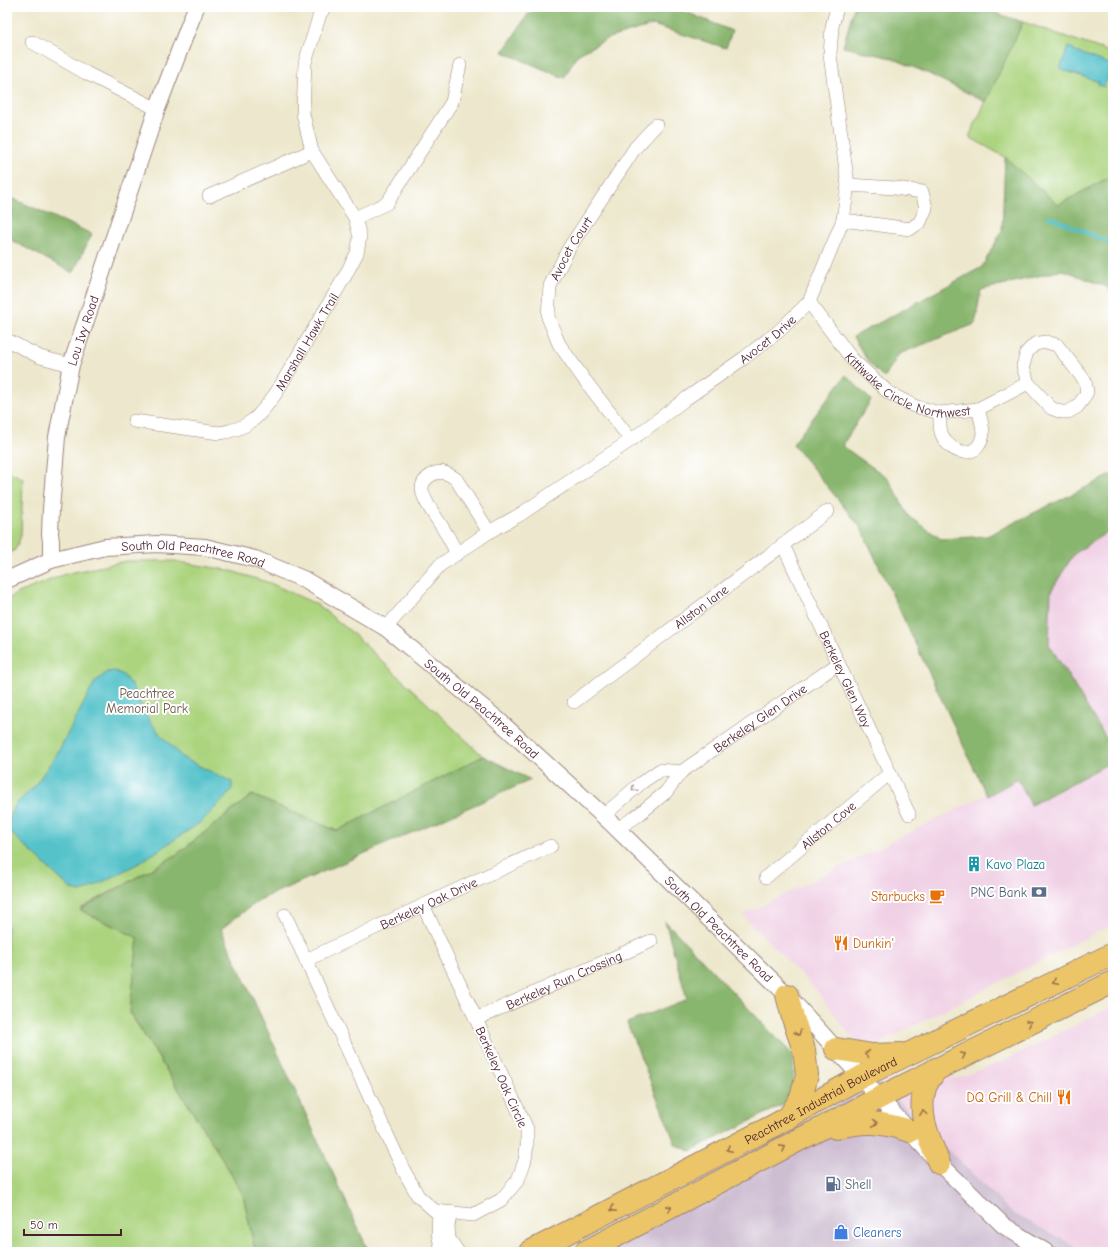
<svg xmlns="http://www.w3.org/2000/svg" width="1120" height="1259" font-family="'Comic Neue',sans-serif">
  <rect width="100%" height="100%" fill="#fff"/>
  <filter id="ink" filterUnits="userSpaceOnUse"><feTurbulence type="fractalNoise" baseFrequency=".025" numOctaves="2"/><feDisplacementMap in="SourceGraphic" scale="8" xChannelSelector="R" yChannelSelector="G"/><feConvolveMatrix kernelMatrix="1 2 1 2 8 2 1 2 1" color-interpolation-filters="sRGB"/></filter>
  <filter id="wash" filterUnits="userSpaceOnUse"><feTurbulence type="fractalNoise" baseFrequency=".012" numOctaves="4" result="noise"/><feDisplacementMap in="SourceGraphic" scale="16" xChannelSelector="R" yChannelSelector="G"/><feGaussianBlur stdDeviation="0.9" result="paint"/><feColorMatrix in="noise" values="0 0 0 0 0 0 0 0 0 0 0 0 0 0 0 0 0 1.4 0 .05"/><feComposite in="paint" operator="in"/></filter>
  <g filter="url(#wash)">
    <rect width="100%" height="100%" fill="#ede8cd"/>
    <g fill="#f0d0e5">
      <polygon points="1113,528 1113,750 1049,644 1051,591 1074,554"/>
      <polygon points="1113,761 1113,924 878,1044 857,1041 850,1035 817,991 743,915 1018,779 1031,805"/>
      <polygon points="1113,1006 1113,1252 1086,1252 1011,1212 879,1081 958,1078 1004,1061"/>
    </g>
    <polygon fill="#cebed2" points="879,1081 1011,1212 1086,1252 567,1252"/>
    <g fill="#acd47f" stroke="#7b7a55">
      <polygon points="1023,22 1113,53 1113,175 1058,205 1005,157 969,137"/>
      <polygon points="7,470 23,479 21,536 15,550 7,554"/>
      <polygon points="126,561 174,561 228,570 270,583 316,604 349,630 483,756 337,831 252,795 176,855 80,909 138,938 130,1013 225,1163 243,1195 254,1246 258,1252 7,1252 7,600 16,594 65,574"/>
    </g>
    <g fill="#89b66e" stroke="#6a6a4c">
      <polygon points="539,7 674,7 732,31 726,48 653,25 609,38 577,55 564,78 503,52 528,14"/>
      <polygon points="854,7 977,7 1023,22 986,102 929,74 892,58 843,47"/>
      <polygon points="1005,157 1058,205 1113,175 1113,294 1107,287 1063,270 981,290 975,324 899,354 884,378 869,363 853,337 982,267 1002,231"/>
      <polygon points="7,196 92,234 73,273 7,238"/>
      <polygon points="846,375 871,400 842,446 888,478 909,516 941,539 987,536 1113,474 1113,528 1074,554 1051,591 1049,644 1113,750 1113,761 1031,805 1018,779 987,796 861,528 793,444"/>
      <polygon points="483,756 531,780 259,900 221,929 369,1252 258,1252 254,1246 243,1195 225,1163 130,1012 138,938 80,910 176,855 252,795 337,831"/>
      <path d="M665,921L792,1054C795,1073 794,1085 787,1103L690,1151L676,1145L627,1023L687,999Z"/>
    </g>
    <g fill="#55c2ca" stroke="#50707a">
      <polygon points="1068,47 1074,49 1074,51 1112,65 1104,87 1098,85 1099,82 1060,69"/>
      <polygon points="115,671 123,675 132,686 145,714 160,734 183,758 232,782 232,788 229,794 201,822 141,862 87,890 79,892 71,889 10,832 9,820 15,805 34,787 58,752 95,682 107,672"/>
    </g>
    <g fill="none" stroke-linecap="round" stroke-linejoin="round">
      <polyline stroke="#55c2ca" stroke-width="4" points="1048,216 1113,244"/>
    </g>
  </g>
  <g filter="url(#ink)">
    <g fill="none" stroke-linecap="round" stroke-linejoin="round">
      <g stroke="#9c847c" stroke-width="14">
        <g id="minor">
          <polyline points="32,42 86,73 157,109"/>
          <polyline points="209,196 312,151"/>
          <polyline points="355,218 387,203 452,102 460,65"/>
          <polyline points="843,220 910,229 920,222 926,208 922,192 895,188 848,185"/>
          <path id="s1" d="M809,302L852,359L889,393L914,406L940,413L978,409L1028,383"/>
          <polyline points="7,340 40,357 71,365"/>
          <polygon points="1046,342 1057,345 1085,381 1087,392 1083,399 1077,407 1068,412 1061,412 1051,408 1028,383 1023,366 1027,352 1035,344"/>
          <path d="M940,413C940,420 939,428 942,435C951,456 980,460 983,433C983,426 980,416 978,409"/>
          <path id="s2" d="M134,421L219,433C249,429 259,417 276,393L344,278L357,253L360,237L355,218L312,151L303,114L305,63L320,14L325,7"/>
          <path id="s3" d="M631,440L583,378L559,344L548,317L550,286L569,248L635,148L656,125"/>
          <path id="s4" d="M783,545L909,814"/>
          <path d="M457,554C453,546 450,539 445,532C439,520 422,501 422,488C422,482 428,477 433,474C442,470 449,474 456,479L489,532"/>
          <path id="s5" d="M386,628L440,565L489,532L521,514L631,440L687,398L744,358L779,331L809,302L843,220L848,185L830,55L832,27L837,7"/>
          <path id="s6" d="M574,702L828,511"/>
          <polyline points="603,816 641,783 660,770 681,772"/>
          <path id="s7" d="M617,829L637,816L666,792L681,772L838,664"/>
          <path id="s8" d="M766,877L890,773"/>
          <polyline points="285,915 403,1169 418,1196 435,1211 473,1215 501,1200 518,1180 525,1160 527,1145 527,1129 423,905"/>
          <path id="s9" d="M306,960L551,846"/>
          <path id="s10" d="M476,1019L651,941"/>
          <polyline points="439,1211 438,1233 442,1252"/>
          <polyline points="451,1212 448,1226 449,1239 458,1252"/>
        </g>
      </g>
      <g stroke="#9c847c" stroke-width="18">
        <g id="tertiary">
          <path id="s11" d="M51,560V541L50,534L51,509L57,437L71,365L157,109L196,7"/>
          <path id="s12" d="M7,580L51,560L105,547L157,544L205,547L255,559L303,579L386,628L497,719L609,821L787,995L861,1077L879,1098L939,1163L1003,1225L1020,1236L1046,1252"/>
        </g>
      </g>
      <g stroke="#9c847c" stroke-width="24">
        <g id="trunk">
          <polyline points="787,995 793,1018 804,1050 807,1075 801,1098 788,1118"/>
          <polyline points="836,1049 872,1055 901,1054"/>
          <path d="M936,1069C933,1075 927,1081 925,1088C917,1114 929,1139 939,1163"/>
          <path d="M836,1128C864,1120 882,1122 910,1131"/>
          <path id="s13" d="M530,1252L771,1127L861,1077L1113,954"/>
          <polyline points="585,1252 879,1098 1113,982"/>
        </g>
      </g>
      <use href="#minor" stroke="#fff" stroke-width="13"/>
      <use href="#tertiary" stroke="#fff" stroke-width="16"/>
      <use href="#trunk" stroke="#ecc569" stroke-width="22"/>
    </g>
    <defs><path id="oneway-chevron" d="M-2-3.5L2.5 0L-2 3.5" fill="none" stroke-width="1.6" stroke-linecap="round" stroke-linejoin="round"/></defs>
    <use stroke="#ae9aa0" href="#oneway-chevron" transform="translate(634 789) rotate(138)"/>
    <g stroke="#9b724a">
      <use href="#oneway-chevron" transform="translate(1055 982) rotate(154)"/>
      <use href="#oneway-chevron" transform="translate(1029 1023) rotate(-26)"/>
      <use href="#oneway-chevron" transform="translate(798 1033) rotate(71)"/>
      <use href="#oneway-chevron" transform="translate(867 1054) rotate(-172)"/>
      <use href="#oneway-chevron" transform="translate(963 1055) rotate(-26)"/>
      <use href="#oneway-chevron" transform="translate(923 1113) rotate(-98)"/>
      <use href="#oneway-chevron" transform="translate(875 1123) rotate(8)"/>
      <use href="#oneway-chevron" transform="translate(783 1148) rotate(-28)"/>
      <use href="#oneway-chevron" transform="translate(729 1149) rotate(153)"/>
      <use href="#oneway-chevron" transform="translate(669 1208) rotate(-28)"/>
      <use href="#oneway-chevron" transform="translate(613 1209) rotate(153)"/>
    </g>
  </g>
  <defs>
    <g id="building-bare" transform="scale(1.2)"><path d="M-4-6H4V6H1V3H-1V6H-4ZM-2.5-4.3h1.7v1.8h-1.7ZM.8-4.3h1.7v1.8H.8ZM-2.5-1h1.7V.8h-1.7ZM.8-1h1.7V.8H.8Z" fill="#0f9aa8" stroke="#fff" stroke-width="2.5" paint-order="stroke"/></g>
    <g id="bank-bare" transform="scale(1.2)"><path d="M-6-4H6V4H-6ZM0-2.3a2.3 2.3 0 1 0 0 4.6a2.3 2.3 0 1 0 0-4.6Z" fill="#5c6f8a" stroke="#fff" stroke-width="2.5" paint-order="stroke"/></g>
    <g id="cafe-bare" transform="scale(1.2)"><path d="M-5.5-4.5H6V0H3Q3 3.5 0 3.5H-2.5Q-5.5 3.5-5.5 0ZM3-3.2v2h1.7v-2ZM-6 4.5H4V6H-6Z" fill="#e8710a" stroke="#fff" stroke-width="2.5" paint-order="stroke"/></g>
    <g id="restaurant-bare" transform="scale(1.2)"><path d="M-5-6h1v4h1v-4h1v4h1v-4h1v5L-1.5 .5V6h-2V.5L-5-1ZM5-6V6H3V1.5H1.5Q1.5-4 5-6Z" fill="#e8710a" stroke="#fff" stroke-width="2.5" paint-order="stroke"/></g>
    <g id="fuel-bare" transform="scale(1.2)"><path d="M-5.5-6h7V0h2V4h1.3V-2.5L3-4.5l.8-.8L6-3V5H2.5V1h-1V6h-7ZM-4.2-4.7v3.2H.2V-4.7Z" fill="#5c6f8a" stroke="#fff" stroke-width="2.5" paint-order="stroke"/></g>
    <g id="shop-bare" transform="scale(1.2)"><path d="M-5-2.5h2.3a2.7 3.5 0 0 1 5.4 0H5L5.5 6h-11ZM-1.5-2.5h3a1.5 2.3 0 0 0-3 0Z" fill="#3f7fe0" stroke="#fff" stroke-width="2.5" paint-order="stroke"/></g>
  </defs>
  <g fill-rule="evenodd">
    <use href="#building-bare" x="974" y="864"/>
    <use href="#bank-bare" x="1039" y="892"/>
    <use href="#cafe-bare" x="937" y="896"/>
    <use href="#restaurant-bare" x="841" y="943"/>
    <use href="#restaurant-bare" x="1064" y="1097"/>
    <use href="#fuel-bare" x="833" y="1184"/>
    <use href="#shop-bare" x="841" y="1232"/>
  </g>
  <g text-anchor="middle" stroke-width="4" stroke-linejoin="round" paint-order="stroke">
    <g font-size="13" fill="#4a1f2b" stroke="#fff">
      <text dy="5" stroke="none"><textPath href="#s3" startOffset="223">Avocet Court</textPath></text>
      <text dy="5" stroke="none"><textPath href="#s11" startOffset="233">Lou Ivy Road</textPath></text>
      <text dy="5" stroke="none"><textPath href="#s5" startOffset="481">Avocet Drive</textPath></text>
      <text dy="5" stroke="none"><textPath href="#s2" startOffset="218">Marshall Hawk Trail</textPath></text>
      <text dy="5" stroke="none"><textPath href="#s1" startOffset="136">Kittiwake Circle Northwest</textPath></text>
      <text dy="5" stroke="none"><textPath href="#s12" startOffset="193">South Old Peachtree Road</textPath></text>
      <text dy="5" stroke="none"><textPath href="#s6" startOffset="159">Allston lane</textPath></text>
      <text dy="5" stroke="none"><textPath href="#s4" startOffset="148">Berkeley Glen Way</textPath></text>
      <text dy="5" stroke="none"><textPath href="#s12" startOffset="529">South Old Peachtree Road</textPath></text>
      <text dy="5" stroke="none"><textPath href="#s7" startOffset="182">Berkeley Glen Drive</textPath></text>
      <text dy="5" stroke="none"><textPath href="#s8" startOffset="81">Allston Cove</textPath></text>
      <text dy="5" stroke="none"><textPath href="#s9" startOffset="135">Berkeley Oak Drive</textPath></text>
      <text dy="5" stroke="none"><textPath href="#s12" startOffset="853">South Old Peachtree Road</textPath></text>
      <text dy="5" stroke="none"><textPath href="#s10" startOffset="96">Berkeley Run Crossing</textPath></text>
      <text transform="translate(502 1077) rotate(66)" y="5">Berkeley Oak Circle</text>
      <text dy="5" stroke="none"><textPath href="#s13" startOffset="328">Peachtree Industrial Boulevard</textPath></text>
    </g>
    <g font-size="13" fill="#675544" stroke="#fff">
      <text x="147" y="698">Peachtree<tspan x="147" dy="15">Memorial Park</tspan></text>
    </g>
    <g font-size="13" fill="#0d838f" stroke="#fff" text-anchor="start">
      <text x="986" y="869">Kavo Plaza</text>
    </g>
    <g font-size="13" fill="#4e5e75" stroke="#fff" text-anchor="end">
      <text x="1027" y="897">PNC Bank</text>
      <text x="845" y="1189" text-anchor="start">Shell</text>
    </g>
    <g font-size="13" fill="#c56008" stroke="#fff" text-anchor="end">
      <text x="925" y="901">Starbucks</text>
      <text x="853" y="948" text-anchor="start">Dunkin'</text>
      <text x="1052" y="1102">DQ Grill &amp; Chill</text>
    </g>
    <g font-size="13" fill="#366cbe" stroke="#fff" text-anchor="start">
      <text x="853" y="1237">Cleaners</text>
    </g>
  </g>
  <rect width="1120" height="1259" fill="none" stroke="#fff" stroke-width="24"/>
  <path d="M24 1229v6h97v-6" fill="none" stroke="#4a1f2b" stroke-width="2"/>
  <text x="30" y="1229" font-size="12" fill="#4a1f2b" stroke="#ffffff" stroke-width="3" paint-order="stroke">50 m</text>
</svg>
